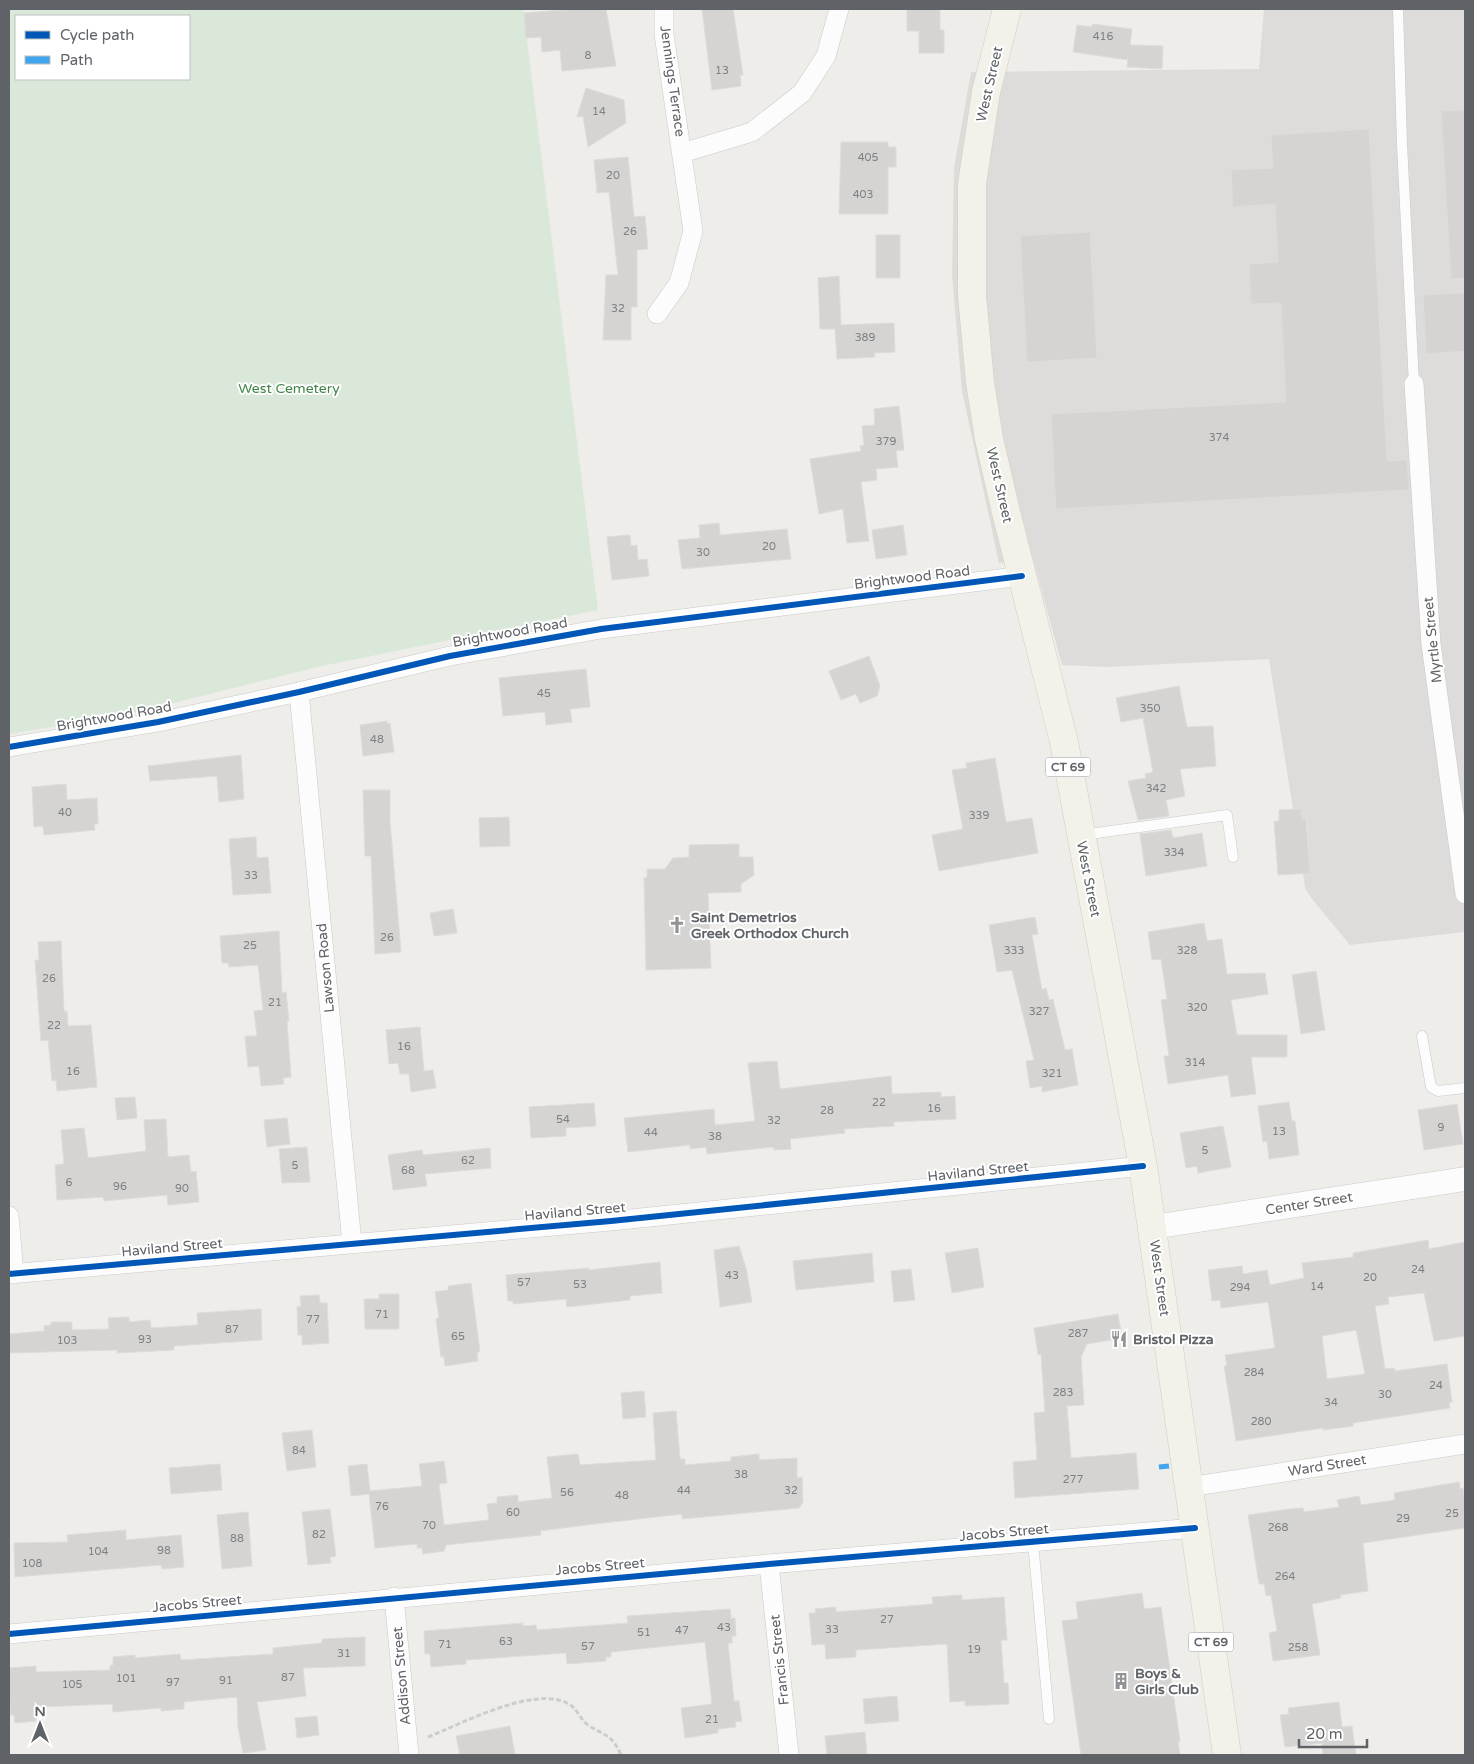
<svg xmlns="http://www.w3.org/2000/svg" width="1474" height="1764" font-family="'Varela Round',sans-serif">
  <rect width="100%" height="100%" fill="#eeedea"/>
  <polygon fill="#dedcda" points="1264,9 1465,9 1465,932 1350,945 1312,899 1305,888 1303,873 1310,873 1307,820 1302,819 1301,809 1293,809 1269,659 1106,667 1062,665 1033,559 999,563 962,391 952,275 954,168 971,72 1259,69"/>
  <path fill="#d9e8d8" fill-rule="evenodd" d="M9,9H523L598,610L317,667L133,713L9,734ZM16,16H189V79H16Z"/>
  <g fill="#d5d4d2" stroke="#dedcd9" fill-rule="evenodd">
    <polygon points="576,9 606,9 616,66 562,71 560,50 542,52 541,37 526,38 524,13"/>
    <polygon points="702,9 733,9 743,75 740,75 741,86 712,90"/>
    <polygon points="907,9 940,9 940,30 944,30 944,53 919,53 919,31 907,31"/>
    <polygon points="1092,24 1132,29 1130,45 1163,46 1162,69 1127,67 1128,57 1128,60 1073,52 1077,25 1092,27"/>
    <polygon points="586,88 624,100 626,123 588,147 583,116 577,117"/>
    <polygon points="1465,110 1465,278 1451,279 1441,111"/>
    <polygon points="1369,129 1387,461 1407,460 1409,490 1056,509 1051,414 1286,402 1281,303 1251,304 1249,264 1278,262 1275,204 1233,207 1231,170 1273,168 1271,135"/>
    <polygon points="841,142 888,142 888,147 896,147 896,167 888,167 888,214 839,214"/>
    <polygon points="628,157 634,217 645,216 648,249 637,250 637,307 631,307 631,340 603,340 606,275 618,275 609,192 597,193 594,160"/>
    <polygon points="1090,232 1097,358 1027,362 1020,236"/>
    <rect x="876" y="235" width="24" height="43"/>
    <polygon points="839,276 841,325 894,323 895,352 874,353 875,357 837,359 835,329 820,329 818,278"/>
    <polygon points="1465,293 1465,351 1426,354 1423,295"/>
    <polygon points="899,406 904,450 896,451 898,467 876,469 877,480 861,482 869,541 847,543 843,509 819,514 810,459 861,451 860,446 864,445 862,426 875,425 874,409"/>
    <polygon points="719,523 720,535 787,529 791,559 682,569 678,540 700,538 699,525"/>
    <polygon points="903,525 907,555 876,559 872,530"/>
    <polygon points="630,535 631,546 637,545 638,560 647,559 649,576 612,580 607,537"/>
    <polygon points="869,656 880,686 877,696 860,703 856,694 841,700 829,671"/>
    <polygon points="586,669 590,707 570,709 572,722 546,725 545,712 503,716 499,678"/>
    <polygon points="1179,686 1187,727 1213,726 1216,766 1180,769 1185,796 1166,800 1169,816 1138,820 1128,781 1146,778 1145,774 1153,772 1143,718 1121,722 1116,698"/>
    <polygon points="387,721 387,724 390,723 394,752 363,756 360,725"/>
    <polygon points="241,755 244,799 219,802 217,776 150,781 148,766"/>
    <polygon points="995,758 1006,822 1032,818 1038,853 939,871 932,835 963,829 952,770 967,768 966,763"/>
    <polygon points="66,784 67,800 97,798 98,824 94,824 95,830 44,835 43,826 34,827 32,787"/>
    <polygon points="363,790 390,790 390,821 401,952 375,954 371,856 365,856"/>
    <polygon points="1301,809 1302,819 1306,819 1310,873 1278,875 1274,821 1279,821 1279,810"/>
    <polygon points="509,817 510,846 480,847 479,818"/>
    <polygon points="1171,830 1173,838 1202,833 1207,866 1146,876 1140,834"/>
    <polygon points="256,837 257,858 268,857 271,893 233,895 229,839"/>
    <polygon points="739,844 739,857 753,857 754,875 741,884 741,892 708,893 711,968 646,970 644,878 647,877 647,869 665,869 673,858 689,857 689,845"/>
    <polygon points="453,909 457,933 434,936 430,913"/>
    <polygon points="1035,917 1038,934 1032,935 1042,990 1046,988 1049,1000 1053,999 1065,1050 1072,1049 1078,1085 1042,1092 1042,1086 1030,1088 1026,1061 1034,1060 1012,970 997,972 989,925"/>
    <polygon points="1204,923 1207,941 1222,939 1227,974 1265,973 1268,994 1231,1000 1237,1035 1287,1035 1287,1057 1251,1057 1256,1094 1231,1097 1228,1075 1168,1084 1164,1056 1169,1056 1161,1000 1167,999 1161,959 1152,960 1148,932"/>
    <polygon points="279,931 282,993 286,992 289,1021 287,1021 291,1077 283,1078 284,1084 261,1086 259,1066 248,1067 245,1036 257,1036 254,1011 263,1010 258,965 229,967 228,963 222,963 220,936"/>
    <polygon points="61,941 64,1011 67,1011 68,1026 91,1025 97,1087 57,1091 56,1080 52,1081 48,1040 41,1041 35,960 39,960 38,942"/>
    <polygon points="1316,971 1325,1030 1301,1034 1292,975"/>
    <polygon points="420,1027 424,1071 433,1070 436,1088 411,1092 409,1074 400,1074 398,1063 389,1064 386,1030"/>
    <polygon points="777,1061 780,1089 891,1076 892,1094 941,1092 941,1097 955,1096 956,1119 893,1122 894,1126 844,1129 845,1133 790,1139 791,1149 774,1150 773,1147 707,1154 706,1147 690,1149 690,1145 628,1152 624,1118 714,1109 715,1125 755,1121 748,1063"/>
    <polygon points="135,1097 137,1118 117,1120 115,1098"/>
    <polygon points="1289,1102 1292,1121 1295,1121 1299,1155 1269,1159 1267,1141 1263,1142 1258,1106"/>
    <polygon points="594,1103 596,1126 566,1128 566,1136 531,1138 529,1107"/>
    <polygon points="1457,1104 1463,1144 1424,1150 1418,1110"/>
    <polygon points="287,1118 290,1144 267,1147 264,1120"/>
    <polygon points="166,1119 168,1157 189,1155 191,1172 196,1171 199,1202 168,1205 167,1195 104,1201 103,1197 57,1200 55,1165 64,1164 61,1130 84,1128 88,1158 146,1151 144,1120"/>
    <polygon points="1223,1126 1231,1167 1198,1173 1197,1166 1186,1168 1180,1133"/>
    <polygon points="307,1147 310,1182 282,1183 279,1149"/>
    <polygon points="490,1148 491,1168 425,1174 427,1186 393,1190 388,1155 422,1150 423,1155"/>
    <path d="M1428,1240L1429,1249L1465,1242V1336L1434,1341L1424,1293L1388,1297L1389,1304L1375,1306L1385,1369L1394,1368L1395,1371L1447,1364L1452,1402L1449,1403L1450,1408L1353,1423V1426L1323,1430V1428L1236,1441L1224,1366H1227L1225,1355L1275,1348L1268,1302L1221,1308L1220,1300L1212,1301L1208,1270L1242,1266L1243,1274L1267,1270L1270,1285L1304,1278L1302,1263L1353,1257V1253ZM1356,1330L1365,1374L1327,1379L1322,1336Z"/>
    <polygon points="739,1246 746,1268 752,1302 720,1307 714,1250"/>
    <polygon points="978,1248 984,1287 952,1293 945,1253"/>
    <polygon points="872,1253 874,1282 796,1290 793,1261"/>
    <polygon points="660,1262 662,1293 630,1296 630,1300 567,1307 566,1299 513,1304 513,1301 508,1301 506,1275 589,1268 589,1270"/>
    <polygon points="911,1269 915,1300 894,1302 891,1271"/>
    <polygon points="471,1283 480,1352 477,1352 478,1361 445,1366 444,1357 441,1357 436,1319 439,1317 435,1292 448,1290 448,1286"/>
    <polygon points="379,1294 399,1294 399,1329 365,1329 364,1299 379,1299"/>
    <polygon points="319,1295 320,1303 327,1303 329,1343 302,1345 302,1335 298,1335 297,1307 301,1306 300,1296"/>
    <polygon points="261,1309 262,1340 174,1346 174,1350 117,1353 117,1350 9,1353 9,1334 44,1331 44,1326 51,1325 51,1322 72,1322 72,1330 109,1329 108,1318 129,1317 129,1322 150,1320 151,1328 198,1325 197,1313"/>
    <polygon points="1118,1314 1122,1338 1087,1344 1081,1357 1084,1405 1067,1406 1071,1458 1136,1453 1139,1489 1015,1498 1013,1462 1037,1460 1034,1413 1045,1412 1041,1354 1038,1355 1034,1328"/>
    <polygon points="644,1391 646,1417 623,1419 621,1393"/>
    <polygon points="676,1411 680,1459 685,1459 685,1465 731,1461 731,1457 759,1454 759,1460 797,1458 797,1478 802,1477 803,1502 799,1508 682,1519 682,1514 586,1525 540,1531 541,1535 446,1545 444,1551 423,1554 422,1548 417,1548 417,1544 375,1548 369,1494 351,1496 348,1466 367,1464 370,1491 422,1486 419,1464 444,1461 447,1483 439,1484 444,1525 489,1520 487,1504 497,1503 497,1497 518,1495 518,1502 552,1498 547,1457 578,1454 580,1465 656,1460 653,1413"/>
    <polygon points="312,1430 316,1467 287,1471 282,1433"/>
    <polygon points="220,1464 222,1490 171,1494 169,1468"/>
    <polygon points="1459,1482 1460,1489 1463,1488 1465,1504 1465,1528 1363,1543 1368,1591 1340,1595 1341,1598 1312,1604 1320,1655 1273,1661 1269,1633 1277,1631 1271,1595 1266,1596 1264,1584 1259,1584 1248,1515 1289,1509 1303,1508 1304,1512 1339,1507 1337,1500 1359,1496 1361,1505 1395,1500 1394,1493"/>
    <polygon points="330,1509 336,1556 330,1557 331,1563 308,1565 302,1512"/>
    <polygon points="248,1512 252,1566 222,1569 217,1515"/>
    <polygon points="126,1530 126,1540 181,1535 184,1567 162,1569 161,1565 15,1577 14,1543 68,1542 67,1535"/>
    <polygon points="1142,1593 1144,1609 1161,1607 1180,1741 1178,1742 1180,1755 1081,1755 1062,1621 1078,1619 1076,1602"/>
    <polygon points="962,1595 962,1600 1004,1597 1007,1640 1001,1640 1004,1683 1008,1683 1009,1704 965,1706 965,1701 950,1702 947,1644 856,1650 856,1657 826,1659 825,1644 812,1645 809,1613 816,1613 815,1609 836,1607 836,1612 933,1604 932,1597"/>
    <polygon points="730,1609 731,1618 735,1618 736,1636 732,1636 732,1643 728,1643 734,1701 739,1701 742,1721 735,1722 736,1727 718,1729 718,1733 685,1738 681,1708 712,1704 705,1642 611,1652 611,1657 606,1657 606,1661 567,1664 566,1653 466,1660 466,1664 431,1667 430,1654 425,1654 424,1631 523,1623 523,1626 536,1625 537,1630 628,1623 627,1616"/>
    <polygon points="365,1637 365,1666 303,1668 306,1696 257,1702 266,1750 243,1753 238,1727 237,1697 184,1702 184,1709 161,1711 161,1708 113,1712 112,1704 39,1707 39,1714 35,1714 36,1721 15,1723 14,1715 10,1715 9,1668 36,1666 36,1672 110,1670 110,1665 113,1665 113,1657 135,1655 135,1658 180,1654 181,1660 273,1654 273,1648 322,1643 322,1639"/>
    <polygon points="897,1696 899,1721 865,1724 863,1699"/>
    <polygon points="1339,1702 1342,1727 1352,1726 1356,1755 1323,1755 1322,1743 1285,1747 1280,1715 1289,1714 1288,1708"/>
    <polygon points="317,1716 319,1735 297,1738 295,1718"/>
    <polygon points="510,1726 515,1755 460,1755 456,1736"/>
    <polygon points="865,1732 867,1755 827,1755 825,1736"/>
  </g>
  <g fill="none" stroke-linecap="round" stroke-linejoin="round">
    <g stroke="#c9c9c9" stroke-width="11">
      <g id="service">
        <polyline points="1398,9 1402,144 1414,384"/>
        <polyline points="1082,835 1227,815 1233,857"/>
        <polyline points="1422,1036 1431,1087 1438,1091 1465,1088"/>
        <polyline points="1033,1542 1049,1719"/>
      </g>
    </g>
    <g stroke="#c9c9c9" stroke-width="20">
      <g id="minor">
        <polyline points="682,153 752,132 802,93 826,56 839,9"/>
        <polyline points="657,314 679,283 693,231 664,34 664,9"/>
        <polyline points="1414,384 1431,644 1465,894"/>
        <polyline points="299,692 352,1243"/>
        <polyline points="9,747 158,722 299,692 450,656 601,629 1022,576"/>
        <polyline points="9,1216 14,1274"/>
        <polyline points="9,1274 611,1221 1143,1166"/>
        <polyline points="1189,1487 1465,1444"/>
        <polyline points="769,1564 789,1755"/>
        <polyline points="394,1597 409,1755"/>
        <polyline points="9,1634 769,1564 1195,1528"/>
      </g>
    </g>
    <g stroke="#c9c9c9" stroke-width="25">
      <polyline id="tertiary" points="1153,1227 1465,1179"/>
    </g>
    <g stroke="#d3cebb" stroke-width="29">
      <polyline id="primary" points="1007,9 986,92 972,184 972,296 980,382 989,439 1006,512 1064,742 1143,1166 1227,1755"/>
    </g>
    <path stroke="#cacecc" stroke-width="3" stroke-dasharray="5 2.5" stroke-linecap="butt" d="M428,1737C463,1723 533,1686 567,1703C577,1707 580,1720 588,1725C606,1737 611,1733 621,1755"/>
    <use href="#service" stroke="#fcfcfc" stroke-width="10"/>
    <use href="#minor" stroke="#fcfcfc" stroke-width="19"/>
    <use href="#tertiary" stroke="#fcfcfc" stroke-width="24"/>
    <use href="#primary" stroke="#f2f1ea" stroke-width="28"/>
    <polyline stroke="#41a5ee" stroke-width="5" stroke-dasharray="10 5" stroke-linecap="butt" points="1159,1467 1169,1466"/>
    <g stroke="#fff" stroke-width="9">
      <g id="cycleway">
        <polyline points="9,747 158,722 299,692 450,656 601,629 1022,576"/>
        <polyline points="9,1274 611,1221 1143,1166"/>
        <polyline points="9,1634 769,1564 1195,1528"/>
      </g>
    </g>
    <use href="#cycleway" stroke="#0057b8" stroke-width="6"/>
  </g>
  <defs>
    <g id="church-bare" transform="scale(1.35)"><path d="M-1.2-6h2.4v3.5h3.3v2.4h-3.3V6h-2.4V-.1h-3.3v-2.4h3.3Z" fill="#919394" stroke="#fff" stroke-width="2.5" paint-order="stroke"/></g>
    <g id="restaurant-bare" transform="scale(1.35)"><path d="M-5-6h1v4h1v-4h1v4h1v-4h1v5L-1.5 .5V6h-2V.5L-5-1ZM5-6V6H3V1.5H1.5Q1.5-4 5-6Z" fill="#919394" stroke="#fff" stroke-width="2.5" paint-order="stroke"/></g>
    <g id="building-bare" transform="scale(1.35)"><path d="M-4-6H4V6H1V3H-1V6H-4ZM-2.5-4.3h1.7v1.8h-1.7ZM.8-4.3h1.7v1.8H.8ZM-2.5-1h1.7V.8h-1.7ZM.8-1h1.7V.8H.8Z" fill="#919394" stroke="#fff" stroke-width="2.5" paint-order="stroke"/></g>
  </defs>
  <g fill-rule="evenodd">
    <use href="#church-bare" x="677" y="925"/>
    <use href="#restaurant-bare" x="1119" y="1339"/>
    <use href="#building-bare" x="1121" y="1681"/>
  </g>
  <g text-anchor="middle" stroke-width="4" stroke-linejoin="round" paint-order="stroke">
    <g font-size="11" fill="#7e8082">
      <text x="1103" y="40">416</text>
      <text x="588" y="59">8</text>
      <text x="722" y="74">13</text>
      <text x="599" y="115">14</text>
      <text x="868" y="161">405</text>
      <text x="613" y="179">20</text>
      <text x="863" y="198">403</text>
      <text x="630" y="235">26</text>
      <text x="618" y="312">32</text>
      <text x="865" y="341">389</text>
      <text x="1219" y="441">374</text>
      <text x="886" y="445">379</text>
      <text x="769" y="550">20</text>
      <text x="703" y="556">30</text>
      <text x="544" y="697">45</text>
      <text x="1150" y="712">350</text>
      <text x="377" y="743">48</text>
      <text x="1156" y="792">342</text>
      <text x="65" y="816">40</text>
      <text x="979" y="819">339</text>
      <text x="1174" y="856">334</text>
      <text x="251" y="879">33</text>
      <text x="387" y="941">26</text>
      <text x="250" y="949">25</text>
      <text x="1014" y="954">333</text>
      <text x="1187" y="954">328</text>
      <text x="49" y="982">26</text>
      <text x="275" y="1006">21</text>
      <text x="1197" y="1011">320</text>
      <text x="1039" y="1015">327</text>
      <text x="54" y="1029">22</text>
      <text x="404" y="1050">16</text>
      <text x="1195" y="1066">314</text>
      <text x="73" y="1075">16</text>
      <text x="1052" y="1077">321</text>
      <text x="879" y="1106">22</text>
      <text x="934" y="1112">16</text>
      <text x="827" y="1114">28</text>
      <text x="563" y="1123">54</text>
      <text x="774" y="1124">32</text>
      <text x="1441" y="1131">9</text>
      <text x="1279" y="1135">13</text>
      <text x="651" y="1136">44</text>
      <text x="715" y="1140">38</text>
      <text x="1205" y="1154">5</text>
      <text x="468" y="1164">62</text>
      <text x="295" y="1169">5</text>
      <text x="408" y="1174">68</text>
      <text x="69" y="1186">6</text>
      <text x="120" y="1190">96</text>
      <text x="182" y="1192">90</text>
      <text x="1418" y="1273">24</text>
      <text x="732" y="1279">43</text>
      <text x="1370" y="1281">20</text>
      <text x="524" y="1286">57</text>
      <text x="580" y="1288">53</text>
      <text x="1317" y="1290">14</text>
      <text x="1240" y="1291">294</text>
      <text x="382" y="1318">71</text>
      <text x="313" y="1323">77</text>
      <text x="232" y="1333">87</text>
      <text x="1078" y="1337">287</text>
      <text x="458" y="1340">65</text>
      <text x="145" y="1343">93</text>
      <text x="67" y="1344">103</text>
      <text x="1254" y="1376">284</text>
      <text x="1436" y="1389">24</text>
      <text x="1063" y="1396">283</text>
      <text x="1385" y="1398">30</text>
      <text x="1331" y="1406">34</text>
      <text x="1261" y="1425">280</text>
      <text x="299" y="1454">84</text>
      <text x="741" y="1478">38</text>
      <text x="1073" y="1483">277</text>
      <text x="684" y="1494">44</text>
      <text x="791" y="1494">32</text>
      <text x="567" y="1496">56</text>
      <text x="622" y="1499">48</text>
      <text x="382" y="1510">76</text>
      <text x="513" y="1516">60</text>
      <text x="1452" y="1517">25</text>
      <text x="1403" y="1522">29</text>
      <text x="429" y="1529">70</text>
      <text x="1278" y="1531">268</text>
      <text x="319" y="1538">82</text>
      <text x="237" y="1542">88</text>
      <text x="164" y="1554">98</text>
      <text x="98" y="1555">104</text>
      <text x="32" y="1567">108</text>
      <text x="1285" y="1580">264</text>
      <text x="887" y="1623">27</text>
      <text x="724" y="1631">43</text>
      <text x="832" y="1633">33</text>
      <text x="682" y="1634">47</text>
      <text x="644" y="1636">51</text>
      <text x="506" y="1645">63</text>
      <text x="445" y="1648">71</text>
      <text x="588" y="1650">57</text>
      <text x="1298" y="1651">258</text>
      <text x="974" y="1653">19</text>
      <text x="344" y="1657">31</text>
      <text x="288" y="1681">87</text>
      <text x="126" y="1682">101</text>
      <text x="226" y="1684">91</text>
      <text x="173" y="1686">97</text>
      <text x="72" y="1688">105</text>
      <text x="712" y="1723">21</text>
    </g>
    <g fill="#fff" stroke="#8f9194" stroke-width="1">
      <rect x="1045.5" y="757.5" width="45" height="19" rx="4"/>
      <rect x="1188.5" y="1632.5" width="45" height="19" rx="4"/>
    </g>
    <g font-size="12" font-weight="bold" fill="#5f6266">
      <text x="1068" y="771">CT 69</text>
      <text x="1211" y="1646">CT 69</text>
    </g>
    <g font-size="14" fill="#5f6266" stroke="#fff">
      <text transform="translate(673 81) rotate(82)" y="5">Jennings Terrace</text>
      <text transform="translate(989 84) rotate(-77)" y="5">West Street</text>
      <text transform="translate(1000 485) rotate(77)" y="5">West Street</text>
      <text transform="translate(912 577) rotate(-7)" y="5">Brightwood Road</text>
      <text transform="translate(510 632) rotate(-10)" y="5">Brightwood Road</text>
      <text transform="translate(1432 640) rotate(-96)" y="5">Myrtle Street</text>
      <text transform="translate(114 716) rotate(-10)" y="5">Brightwood Road</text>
      <text transform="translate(1089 879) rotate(79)" y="5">West Street</text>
      <text transform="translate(325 968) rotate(-95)" y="5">Lawson Road</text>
      <text transform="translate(978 1171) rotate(-6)" y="5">Haviland Street</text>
      <text transform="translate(1309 1203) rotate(-9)" y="5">Center Street</text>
      <text transform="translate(575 1211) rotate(-5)" y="5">Haviland Street</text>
      <text transform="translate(172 1247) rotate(-5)" y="5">Haviland Street</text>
      <text transform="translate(1160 1278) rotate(82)" y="5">West Street</text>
      <text transform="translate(1327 1465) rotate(-9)" y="5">Ward Street</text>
      <text transform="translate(1004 1532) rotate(-5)" y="5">Jacobs Street</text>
      <text transform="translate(600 1566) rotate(-5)" y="5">Jacobs Street</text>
      <text transform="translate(197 1603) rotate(-5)" y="5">Jacobs Street</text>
      <text transform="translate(779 1660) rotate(-96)" y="5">Francis Street</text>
      <text transform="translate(401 1676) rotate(-95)" y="5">Addison Street</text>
    </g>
    <g font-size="14" fill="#408546" stroke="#fff">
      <text x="289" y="393">West Cemetery</text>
    </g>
    <g font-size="14" font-weight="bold" fill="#5f6266" stroke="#fff" text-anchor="start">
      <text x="691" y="922">Saint Demetrios<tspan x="691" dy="16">Greek Orthodox Church</tspan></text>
      <text x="1133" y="1344">Bristol Pizza</text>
      <text x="1135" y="1678">Boys &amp;<tspan x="1135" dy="16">Girls Club</tspan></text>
    </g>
  </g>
  <rect width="1474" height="1764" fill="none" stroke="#5f6266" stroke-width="20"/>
  <rect x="15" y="15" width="175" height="65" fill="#ffffff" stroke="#bfc0c2"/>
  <rect x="25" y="31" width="25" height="8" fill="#0057b8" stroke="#bfc0c2"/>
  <text x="60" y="40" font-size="15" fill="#5f6266">Cycle path</text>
  <rect x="25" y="56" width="25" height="8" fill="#41a5ee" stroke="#bfc0c2"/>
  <text x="60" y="65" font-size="15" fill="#5f6266">Path</text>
  <g transform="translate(40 1724)" stroke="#ffffff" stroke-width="4" paint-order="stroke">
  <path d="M0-4L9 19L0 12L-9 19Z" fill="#5f6266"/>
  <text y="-8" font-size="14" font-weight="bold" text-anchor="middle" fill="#5f6266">N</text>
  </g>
  <path d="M1299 1739v8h68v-8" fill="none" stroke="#5f6266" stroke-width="2.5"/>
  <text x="1306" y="1739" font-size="15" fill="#5f6266" stroke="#ffffff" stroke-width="4" paint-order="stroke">20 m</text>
</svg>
